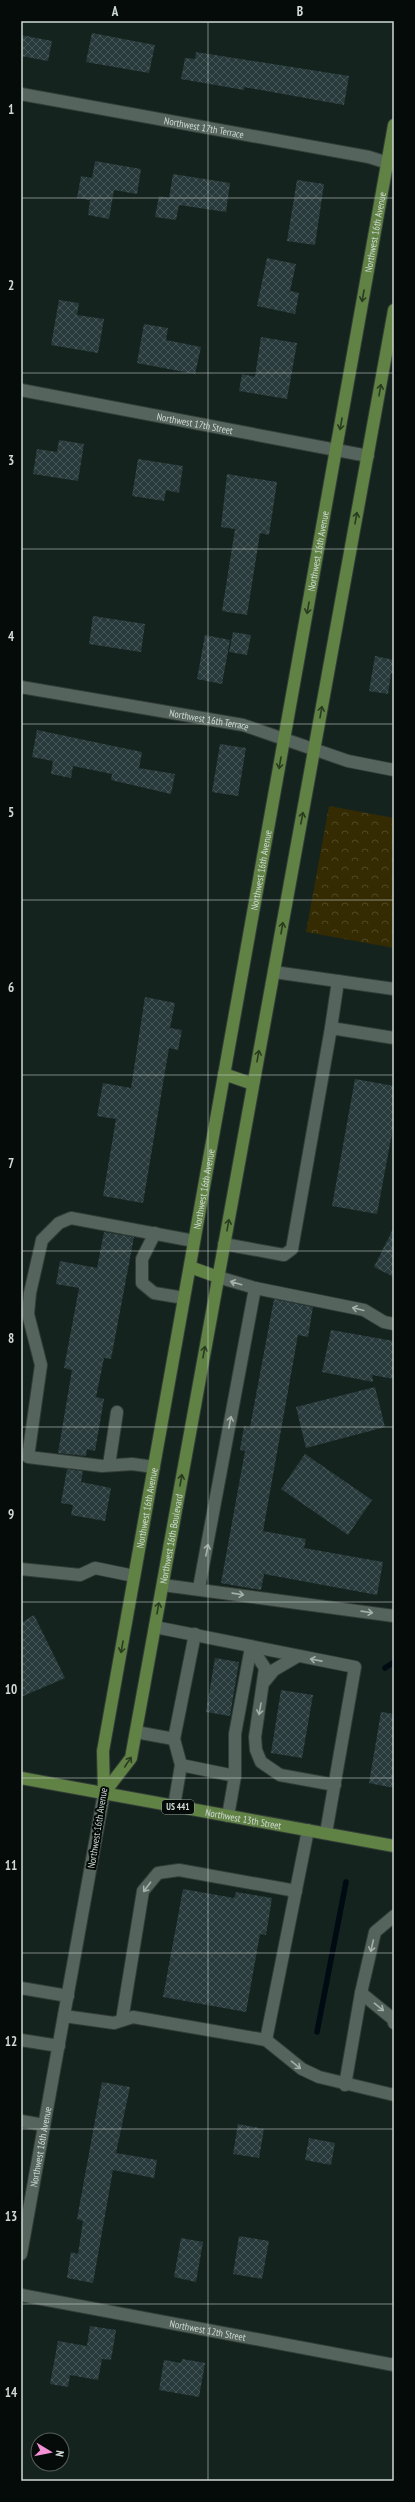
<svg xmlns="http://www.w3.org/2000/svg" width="415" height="2502" font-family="'PT Sans Narrow',sans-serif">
  <defs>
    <pattern id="park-crowns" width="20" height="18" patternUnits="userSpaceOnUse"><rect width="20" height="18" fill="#352b02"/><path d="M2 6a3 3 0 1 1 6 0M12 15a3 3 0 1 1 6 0" fill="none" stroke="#514926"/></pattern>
    <pattern id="building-cross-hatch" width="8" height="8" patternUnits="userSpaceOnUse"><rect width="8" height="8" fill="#283a3b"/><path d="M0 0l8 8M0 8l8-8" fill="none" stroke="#465656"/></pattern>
  </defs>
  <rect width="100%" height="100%" fill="#14231d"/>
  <polygon fill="url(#park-crowns)" points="329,806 394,818 394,948 306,932"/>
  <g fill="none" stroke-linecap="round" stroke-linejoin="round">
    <g stroke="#000a13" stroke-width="5.5">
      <polyline points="385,1668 394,1662"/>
      <polyline points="317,2032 346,1882"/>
    </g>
  </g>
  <g fill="url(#building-cross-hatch)">
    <polygon points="92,33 155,45 149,73 86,62"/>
    <polygon points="21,35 52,41 48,61 21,56"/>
    <polygon points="196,52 349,76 344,105 244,87 244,90 181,79 185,58 195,59"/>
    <polygon points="95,161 141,169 137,194 114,190 109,219 88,215 90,200 77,198 81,176 92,178"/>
    <polygon points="173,174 230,183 226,212 179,205 176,220 155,217 159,196 169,198"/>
    <polygon points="297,180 324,184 315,245 287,241"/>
    <polygon points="267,258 296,264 290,291 299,293 295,314 257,306"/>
    <polygon points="59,300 79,303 77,315 104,319 98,353 51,345"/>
    <polygon points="144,324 168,328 166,340 201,347 195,374 137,363"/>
    <polygon points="261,337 297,343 287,399 239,391 242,374 255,377"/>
    <polygon points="59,440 84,444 78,481 33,474 37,449 57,452"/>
    <polygon points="138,459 183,466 179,493 166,490 164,501 132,496"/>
    <polygon points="227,474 277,482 269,535 260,533 247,615 222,611 235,529 221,527"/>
    <polygon points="93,616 145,624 141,652 89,644"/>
    <polygon points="233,632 251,635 247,655 229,652"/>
    <polygon points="205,635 230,640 222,684 197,679"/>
    <polygon points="375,656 394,660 394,673 391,673 388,694 369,691"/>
    <polygon points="37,730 142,752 139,768 175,774 171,794 111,780 112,774 73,766 71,778 51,774 53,761 32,757"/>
    <polygon points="220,744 246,748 238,796 212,792"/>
    <polygon points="145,997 175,1003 170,1028 182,1030 178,1050 169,1048 143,1203 103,1196 116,1119 97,1116 103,1083 131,1088"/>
    <polygon points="355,1079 394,1086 394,1122 377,1214 332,1206"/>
    <polygon points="394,1227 394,1277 374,1267"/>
    <polygon points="104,1232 134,1237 111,1359 104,1358 96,1397 104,1399 95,1451 87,1449 86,1456 58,1453 72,1370 64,1368 79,1288 56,1284 60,1261 97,1268"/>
    <polygon points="274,1299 313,1307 308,1337 298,1335 263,1531 306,1539 304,1548 383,1562 377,1595 264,1574 261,1590 221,1583 245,1451 240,1450 244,1426 250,1427"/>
    <polygon points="331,1330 394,1341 394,1379 372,1375 373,1382 322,1372"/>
    <polygon points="375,1387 385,1427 306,1448 296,1407"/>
    <polygon points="305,1454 372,1500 348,1535 281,1489"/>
    <polygon points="67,1469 83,1471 81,1482 111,1488 105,1521 71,1515 73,1505 61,1503"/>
    <polygon points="34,1615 65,1678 21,1697 21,1623"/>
    <polygon points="215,1658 239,1662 230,1716 206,1712"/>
    <polygon points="281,1690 313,1695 302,1758 271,1753"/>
    <polygon points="381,1712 394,1714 394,1788 369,1783"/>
    <polygon points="183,1889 234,1898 236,1892 272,1898 266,1935 260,1934 246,2012 163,1997"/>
    <polygon points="102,2082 130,2087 116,2153 157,2160 154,2178 113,2170 93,2283 67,2278 71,2252 78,2254 83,2221 77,2219"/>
    <polygon points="238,2124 264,2129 259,2158 233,2154"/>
    <polygon points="309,2138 335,2143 331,2165 305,2160"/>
    <polygon points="239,2236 269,2241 262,2279 233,2274"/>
    <polygon points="181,2238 203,2242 196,2282 174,2277"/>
    <polygon points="90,2326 116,2330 111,2360 102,2359 98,2380 70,2375 68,2387 50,2384 58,2341 87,2346"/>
    <polygon points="182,2359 205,2363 199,2397 159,2390 164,2360 181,2363"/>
  </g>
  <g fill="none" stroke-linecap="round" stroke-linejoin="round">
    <g stroke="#333d38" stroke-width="14">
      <g id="minor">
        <path id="s1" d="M21,94L369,157L394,165"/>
        <path id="s2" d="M21,390L368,456"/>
        <path id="s3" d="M21,687L243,725L348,761L394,770"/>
        <polyline points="274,972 394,989"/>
        <polyline points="338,981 331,1028 394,1038"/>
        <polyline points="155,1233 142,1259 142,1283 154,1293 184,1298"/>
        <polyline points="224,1244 284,1255 292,1249 331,1028"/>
        <polyline points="218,1277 255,1288 364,1310 384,1322 394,1324"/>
        <polyline points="109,1465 117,1412"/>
        <polyline points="154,1467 132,1464 102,1466 28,1457 41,1365 28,1314 30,1293 42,1240 59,1223 71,1218 194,1241"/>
        <polyline points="21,1569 80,1575 95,1568 134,1576"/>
        <polyline points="163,1585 394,1616"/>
        <polyline points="199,1588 255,1288"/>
        <polyline points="155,1627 355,1667 326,1833"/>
        <polyline points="251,1647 265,1668 255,1737 256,1750 261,1762 280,1775 335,1785"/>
        <polyline points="265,1681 274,1670 298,1656"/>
        <polyline points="136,1732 174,1739 195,1634"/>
        <polyline points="174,1739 181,1765 235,1776 228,1816"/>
        <polyline points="235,1776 235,1734 251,1647"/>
        <polyline points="174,1806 181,1765"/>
        <polyline points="21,1988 68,1996"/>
        <polyline points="361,1993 393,2019 394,2023"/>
        <polyline points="64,2016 114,2023 133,2017 266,2040 308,1830"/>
        <polyline points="122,2020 143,1891 158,1873 179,1870 296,1891"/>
        <polyline points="21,2040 59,2046"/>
        <polyline points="266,2040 302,2069 319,2077 394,2095"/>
        <polyline points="345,2085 361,1993 375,1932 394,1916"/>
        <polyline points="21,2121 44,2125"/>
        <path id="s4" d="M21,2254L104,1793"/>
        <path id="s5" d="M21,2295L394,2365"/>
      </g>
    </g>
    <g stroke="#333d38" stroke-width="14">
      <g id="major">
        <polyline points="224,1074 253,1084"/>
        <polyline points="190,1267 218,1277"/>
        <path id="s6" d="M21,1778L394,1846"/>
        <path id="s7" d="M104,1793L103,1751L394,125"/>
        <path id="s8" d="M104,1793L131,1758L394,310"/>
      </g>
    </g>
    <use href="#minor" stroke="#55655e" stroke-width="12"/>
    <use href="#major" stroke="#608244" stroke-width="12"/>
  </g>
  <defs><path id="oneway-shaft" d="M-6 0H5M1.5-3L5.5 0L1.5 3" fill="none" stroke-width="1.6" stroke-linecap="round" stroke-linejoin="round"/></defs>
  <g stroke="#293b20">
    <use href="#oneway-shaft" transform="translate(363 296) rotate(100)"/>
    <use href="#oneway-shaft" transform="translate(380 390) rotate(-80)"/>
    <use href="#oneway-shaft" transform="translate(341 424) rotate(100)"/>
    <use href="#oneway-shaft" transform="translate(356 518) rotate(-80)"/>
    <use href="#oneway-shaft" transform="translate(308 608) rotate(100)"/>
    <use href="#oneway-shaft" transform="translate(321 712) rotate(-80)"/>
    <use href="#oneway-shaft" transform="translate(280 763) rotate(100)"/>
    <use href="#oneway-shaft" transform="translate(302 818) rotate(-79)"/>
    <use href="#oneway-shaft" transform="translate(282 928) rotate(-80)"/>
    <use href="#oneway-shaft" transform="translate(258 1056) rotate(-80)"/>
    <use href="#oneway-shaft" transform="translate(228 1225) rotate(-80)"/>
    <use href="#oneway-shaft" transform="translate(204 1352) rotate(-80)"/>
    <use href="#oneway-shaft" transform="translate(181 1480) rotate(-80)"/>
    <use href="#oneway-shaft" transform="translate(158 1608) rotate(-80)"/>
    <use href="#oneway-shaft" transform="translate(122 1647) rotate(100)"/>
    <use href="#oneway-shaft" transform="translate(128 1762) rotate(-56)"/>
  </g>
  <g stroke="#a5b0ab">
    <use href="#oneway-shaft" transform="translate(236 1283) rotate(-164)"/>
    <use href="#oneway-shaft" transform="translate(358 1309) rotate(-166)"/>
    <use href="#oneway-shaft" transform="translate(230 1422) rotate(-79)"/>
    <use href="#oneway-shaft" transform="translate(207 1550) rotate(-79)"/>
    <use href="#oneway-shaft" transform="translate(238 1594) rotate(8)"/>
    <use href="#oneway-shaft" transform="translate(367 1612) rotate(8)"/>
    <use href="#oneway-shaft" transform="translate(316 1660) rotate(-169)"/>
    <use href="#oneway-shaft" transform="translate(260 1709) rotate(100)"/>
    <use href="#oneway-shaft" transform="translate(147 1887) rotate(127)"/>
    <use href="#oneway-shaft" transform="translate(372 1946) rotate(103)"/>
    <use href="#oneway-shaft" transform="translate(379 2007) rotate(39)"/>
    <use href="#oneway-shaft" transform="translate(296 2065) rotate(39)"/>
  </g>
  <path fill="none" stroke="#d0d9d5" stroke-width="1" stroke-opacity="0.55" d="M208,21V2481M21,198H394M21,373H394M21,549H394M21,724H394M21,900H394M21,1075H394M21,1251H394M21,1427H394M21,1602H394M21,1778H394M21,1953H394M21,2129H394M21,2304H394"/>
  <g text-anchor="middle" stroke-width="4" stroke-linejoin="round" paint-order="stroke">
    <rect fill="#050b08" stroke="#939b98" stroke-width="1" x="162" y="1800" width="32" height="14" rx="3"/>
    <g font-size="9" font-weight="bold" fill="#d0d9d5">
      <text x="178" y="1810">US 441</text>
    </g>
    <g font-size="10" fill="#d0d9d5" stroke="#050b08">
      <text dy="4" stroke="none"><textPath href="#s1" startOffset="186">Northwest 17th Terrace</textPath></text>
      <text dy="4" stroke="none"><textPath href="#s7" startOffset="1585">Northwest 16th Avenue</textPath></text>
      <text dy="4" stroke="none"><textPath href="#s2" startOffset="177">Northwest 17th Street</textPath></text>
      <text dy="4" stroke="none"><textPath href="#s7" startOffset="1261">Northwest 16th Avenue</textPath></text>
      <text dy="4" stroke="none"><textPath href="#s3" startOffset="191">Northwest 16th Terrace</textPath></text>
      <text dy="4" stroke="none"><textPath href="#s7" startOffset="937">Northwest 16th Avenue</textPath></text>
      <text dy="4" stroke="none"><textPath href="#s7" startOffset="613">Northwest 16th Avenue</textPath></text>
      <text dy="4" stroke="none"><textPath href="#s7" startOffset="289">Northwest 16th Avenue</textPath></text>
      <text dy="4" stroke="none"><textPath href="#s8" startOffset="267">Northwest 16th Boulevard</textPath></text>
      <text dy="4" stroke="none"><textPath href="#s6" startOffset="226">Northwest 13th Street</textPath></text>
      <text transform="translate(97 1828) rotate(-81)" y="4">Northwest 16th Avenue</text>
      <text dy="4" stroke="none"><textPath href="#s4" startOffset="109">Northwest 16th Avenue</textPath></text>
      <text dy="4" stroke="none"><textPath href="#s5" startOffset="190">Northwest 12th Street</textPath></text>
    </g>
  </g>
  <rect width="415" height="2502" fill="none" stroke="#050b08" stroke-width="44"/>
  <g transform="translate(50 2452) rotate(100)"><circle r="19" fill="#050b08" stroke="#565d5a"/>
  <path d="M0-3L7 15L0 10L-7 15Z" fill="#f391d5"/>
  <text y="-6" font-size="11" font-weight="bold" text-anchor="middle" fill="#d0d9d5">N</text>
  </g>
  <rect x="22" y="22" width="371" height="2458" fill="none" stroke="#d0d9d5" stroke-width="1.5"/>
  <g font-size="13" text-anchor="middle" font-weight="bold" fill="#d0d9d5">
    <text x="115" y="16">A</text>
    <text x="300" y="16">B</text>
    <text x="11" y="114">1</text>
    <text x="11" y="290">2</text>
    <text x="11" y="465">3</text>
    <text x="11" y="641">4</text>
    <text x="11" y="817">5</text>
    <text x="11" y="992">6</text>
    <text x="11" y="1168">7</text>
    <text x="11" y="1343">8</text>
    <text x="11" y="1519">9</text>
    <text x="11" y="1694">10</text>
    <text x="11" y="1870">11</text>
    <text x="11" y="2046">12</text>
    <text x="11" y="2221">13</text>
    <text x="11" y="2397">14</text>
  </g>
</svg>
